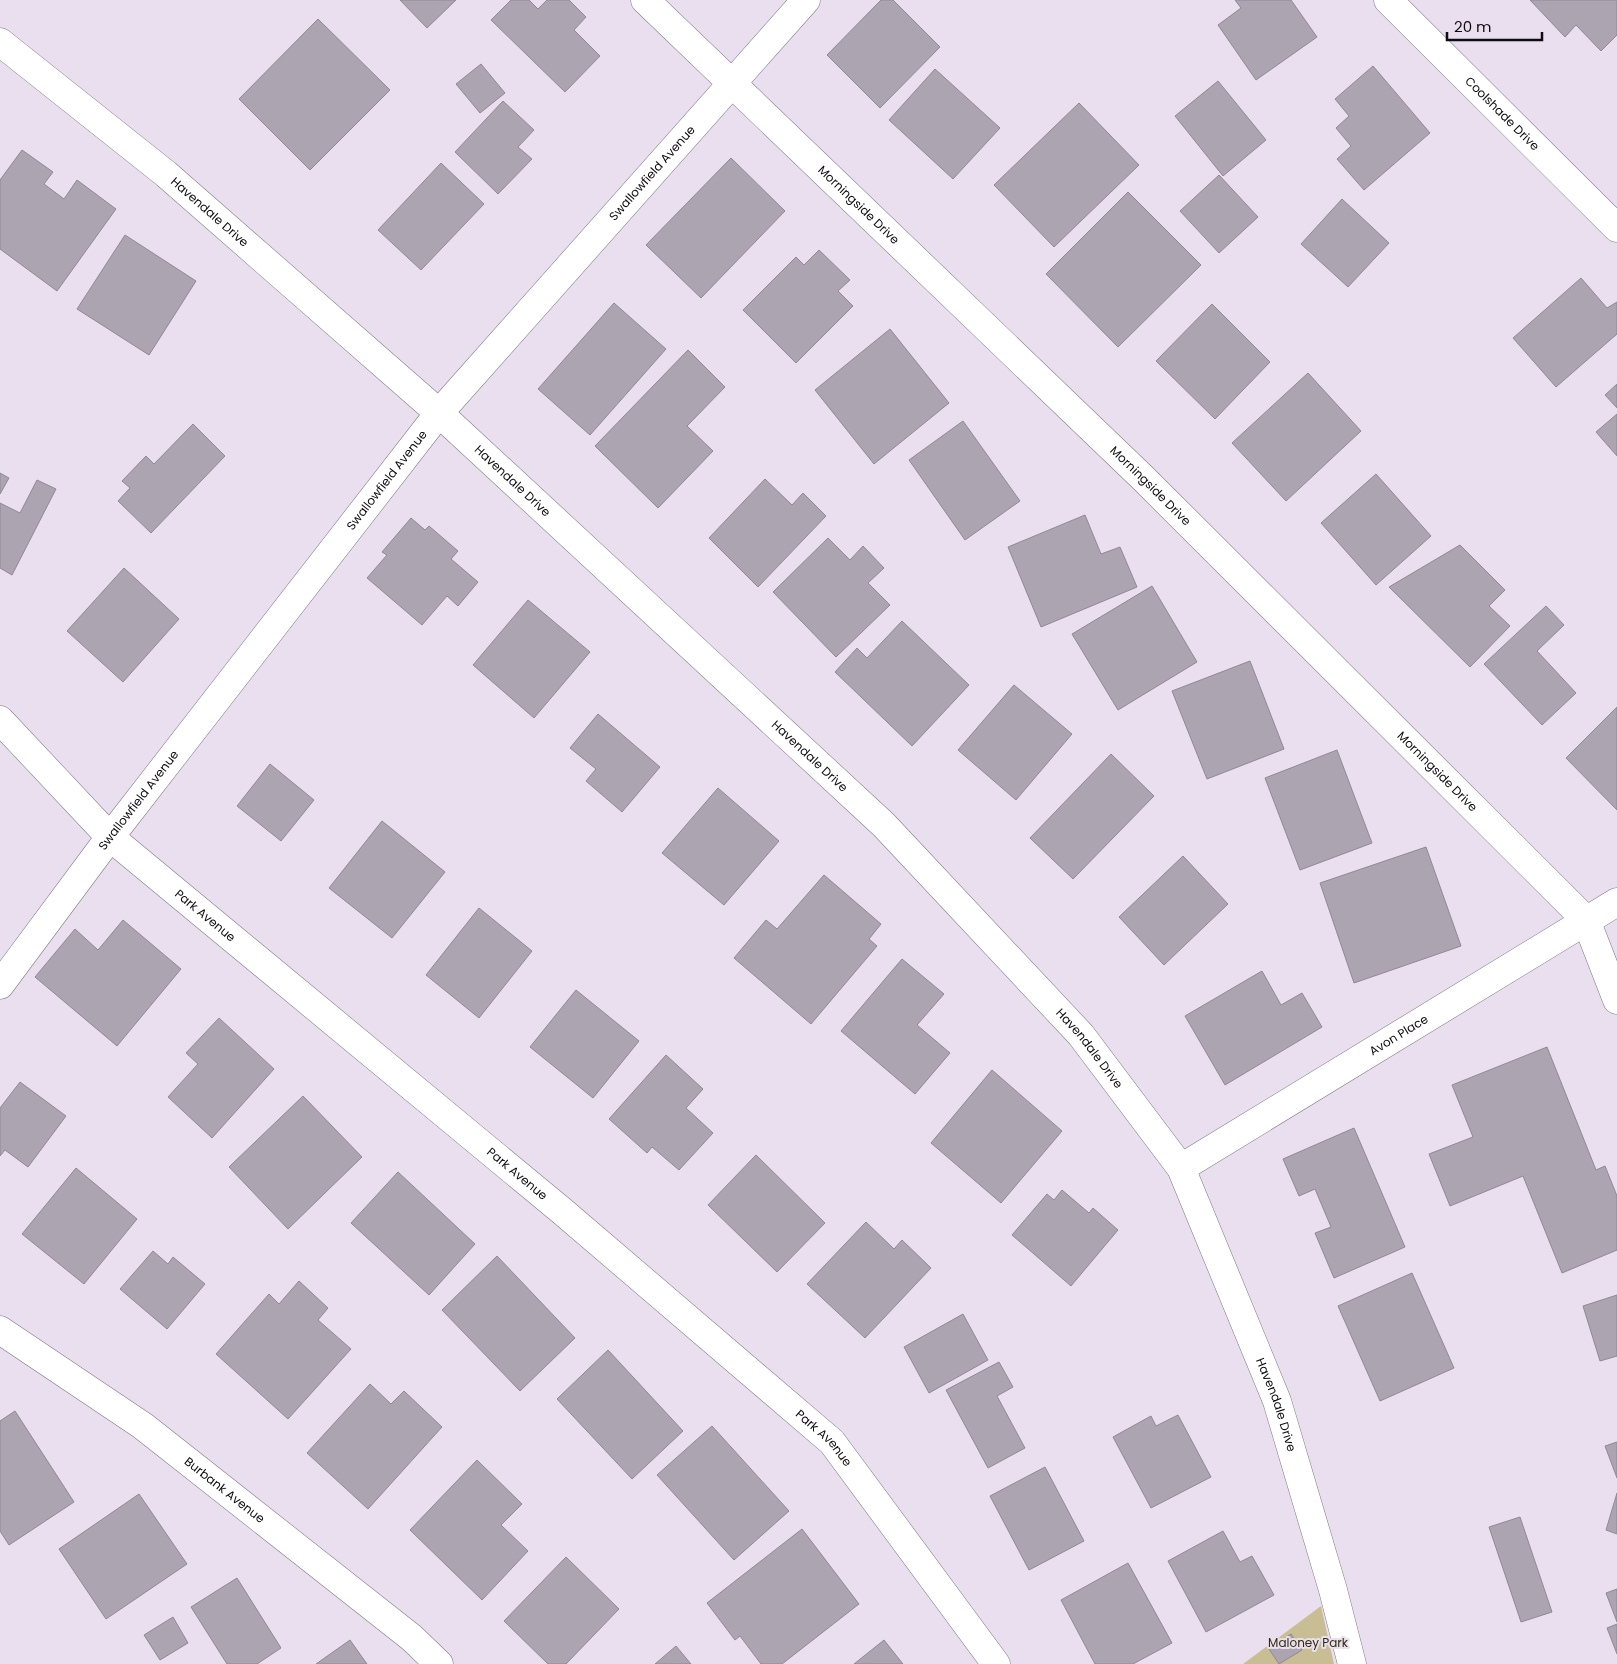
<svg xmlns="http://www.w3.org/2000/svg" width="1617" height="1664" font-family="Poppins,sans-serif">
  <rect width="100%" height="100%" fill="#e9dfee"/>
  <polygon fill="#c8bd93" points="1321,1606 1334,1664 1243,1664"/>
  <g fill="#ada4b2" stroke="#918896">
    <polygon points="400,0 456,0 427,28"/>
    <polygon points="511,0 529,0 538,9 547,0 569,0 586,17 574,30 600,56 565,92 491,20"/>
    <polygon points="881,0 893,0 940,47 880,108 827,55"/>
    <polygon points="1235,0 1291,0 1317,37 1256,80 1218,25 1241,8"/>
    <polygon points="1530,0 1617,0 1617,35 1601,51 1576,25 1565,37"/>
    <polygon points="318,19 390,90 310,170 239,99"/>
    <polygon points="481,64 505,93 480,113 456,84"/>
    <polygon points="1373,66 1430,133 1364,190 1337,159 1351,146 1336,128 1349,116 1335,99"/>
    <polygon points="935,69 1000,128 953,179 889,120"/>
    <polygon points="1218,81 1266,140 1223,176 1175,116"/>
    <polygon points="503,101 534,130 518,147 532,159 498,194 455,152"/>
    <polygon points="1079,103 1139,165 1054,247 994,185"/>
    <polygon points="22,150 53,172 44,184 64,199 77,180 116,209 57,291 0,249 0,180"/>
    <polygon points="731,158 785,211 701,298 646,245"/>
    <polygon points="441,163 484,204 421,270 378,230"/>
    <polygon points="1219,175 1258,217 1219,253 1180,211"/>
    <polygon points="1128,192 1201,265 1118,347 1046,274"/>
    <polygon points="1342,199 1389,243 1348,287 1301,244"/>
    <polygon points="125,235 196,281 149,355 77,309"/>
    <polygon points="819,250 850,280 838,291 853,306 796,363 743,310 796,257 804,265"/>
    <polygon points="1581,278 1607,308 1617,302 1617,334 1556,387 1513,338"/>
    <polygon points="614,303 666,349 590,435 538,389"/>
    <polygon points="1212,304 1270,362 1215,419 1156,361"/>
    <polygon points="890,329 949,403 874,464 815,390"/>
    <polygon points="688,350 725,387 687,426 713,451 658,508 595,446"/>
    <polygon points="1308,373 1361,431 1286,501 1232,443"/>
    <polygon points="1617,384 1617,408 1605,395"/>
    <polygon points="1617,414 1617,456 1596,432"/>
    <polygon points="963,421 1020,501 965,540 909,460"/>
    <polygon points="193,424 225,456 151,533 118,501 130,488 122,481 146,456 154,464"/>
    <polygon points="0,473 9,478 0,494"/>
    <polygon points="1376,474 1431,536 1376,585 1321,523"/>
    <polygon points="765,479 792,505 803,493 826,516 758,587 709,538"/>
    <polygon points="37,480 56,489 12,575 0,568 0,503 20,513"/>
    <polygon points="1085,515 1101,554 1120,547 1137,587 1041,627 1008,547"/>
    <polygon points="411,518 425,530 429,526 458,551 451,559 478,582 458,606 447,596 422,625 367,578 387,555 382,552"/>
    <polygon points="828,538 850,560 863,546 884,568 868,583 890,605 836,657 773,592"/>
    <polygon points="1460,545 1505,590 1489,606 1510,626 1470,667 1389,587"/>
    <polygon points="124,568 179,619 123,682 67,631"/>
    <polygon points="1152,586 1197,662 1118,710 1072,634"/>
    <polygon points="528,600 590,652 534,718 473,665"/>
    <polygon points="1546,606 1564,625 1537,651 1576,693 1542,725 1484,664"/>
    <polygon points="902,621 969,685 912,746 835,672 857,648 867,658"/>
    <polygon points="1250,661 1284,749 1207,779 1172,691"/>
    <polygon points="1014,685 1072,734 1016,800 958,750"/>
    <polygon points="1617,707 1617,810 1566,758"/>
    <polygon points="598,714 660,767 622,812 586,781 596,769 570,748"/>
    <polygon points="1337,750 1372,843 1300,870 1265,778"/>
    <polygon points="1111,754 1154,796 1073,879 1030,838"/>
    <polygon points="270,764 314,800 281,841 237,806"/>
    <polygon points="718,788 779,841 724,905 662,853"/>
    <polygon points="382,821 445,872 392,938 329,888"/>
    <polygon points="1426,847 1461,946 1354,983 1320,883"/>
    <polygon points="1183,856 1228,904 1164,965 1119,917"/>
    <polygon points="824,875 881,924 869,939 877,946 811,1024 734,958 766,920 777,929"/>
    <polygon points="479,908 532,951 479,1018 426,975"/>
    <polygon points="123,920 181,969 117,1046 35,977 75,929 98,950"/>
    <polygon points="902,959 944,994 917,1025 950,1053 915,1094 841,1031"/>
    <polygon points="1262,971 1281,1005 1302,993 1322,1027 1225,1085 1185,1016"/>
    <polygon points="576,990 639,1041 593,1098 530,1047"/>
    <polygon points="219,1018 274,1069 212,1138 168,1097 198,1064 186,1053"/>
    <polygon points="1547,1047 1596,1170 1605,1166 1617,1196 1617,1250 1562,1273 1523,1176 1450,1206 1429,1154 1473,1137 1452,1085"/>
    <polygon points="666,1055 703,1089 686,1108 713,1133 679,1170 652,1147 647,1153 609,1119"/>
    <polygon points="992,1070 1062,1131 1001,1203 931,1143"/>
    <polygon points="20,1082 66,1116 28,1167 5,1150 0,1156 0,1108"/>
    <polygon points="303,1096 362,1157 288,1229 229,1167"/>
    <polygon points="1354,1128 1405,1247 1334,1278 1315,1233 1331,1227 1315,1189 1299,1196 1283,1159"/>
    <polygon points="756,1155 825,1223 777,1272 708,1205"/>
    <polygon points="76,1168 137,1219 84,1284 22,1234"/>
    <polygon points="398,1172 475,1244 429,1295 351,1223"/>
    <polygon points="1062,1190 1089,1213 1093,1208 1118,1230 1071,1286 1012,1235 1047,1194 1054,1200"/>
    <polygon points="866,1222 894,1249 902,1240 931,1268 865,1338 807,1284"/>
    <polygon points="153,1251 168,1264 173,1257 205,1284 167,1329 120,1289"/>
    <polygon points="497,1256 575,1338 520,1391 442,1310"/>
    <polygon points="1412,1273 1454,1368 1380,1401 1338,1306"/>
    <polygon points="299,1281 328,1308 318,1320 351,1349 288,1419 216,1354 269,1294 279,1304"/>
    <polygon points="1617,1295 1617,1356 1600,1361 1583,1306"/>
    <polygon points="963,1314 988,1360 929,1393 904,1347"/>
    <polygon points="608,1350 683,1431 632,1479 557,1399"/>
    <polygon points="999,1362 1013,1387 997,1396 1025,1448 988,1468 946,1390"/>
    <polygon points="370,1384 391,1404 404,1391 442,1427 368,1509 307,1453"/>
    <polygon points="15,1411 74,1502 9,1545 0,1531 0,1421"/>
    <polygon points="1178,1415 1211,1477 1151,1508 1113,1437 1151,1416 1156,1426"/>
    <polygon points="712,1426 789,1511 734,1560 657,1475"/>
    <polygon points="1617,1442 1617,1478 1605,1446"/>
    <polygon points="477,1460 522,1504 501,1525 528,1551 482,1600 410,1530"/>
    <polygon points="1045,1467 1084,1541 1029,1570 990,1496"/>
    <polygon points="1617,1493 1617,1534 1606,1530"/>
    <polygon points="139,1494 187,1564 106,1619 59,1549"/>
    <polygon points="1520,1517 1552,1612 1521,1622 1489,1527"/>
    <polygon points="802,1529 859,1604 782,1664 761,1664 740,1636 735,1640 707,1603"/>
    <polygon points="1223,1531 1240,1562 1252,1556 1274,1595 1206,1632 1168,1561"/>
    <polygon points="566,1557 619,1609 566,1664 548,1664 504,1621"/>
    <polygon points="1128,1563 1172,1643 1133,1664 1095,1664 1061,1600"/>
    <polygon points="237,1578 281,1648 257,1664 227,1664 191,1607"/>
    <polygon points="1617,1589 1617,1622 1606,1593"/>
    <polygon points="173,1617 188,1643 160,1660 144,1635"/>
    <polygon points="1617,1624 1617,1654 1607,1628"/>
    <polygon points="1291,1634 1302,1650 1279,1664 1269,1649"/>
    <polygon points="350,1640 367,1664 316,1664"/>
    <polygon points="884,1640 903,1664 854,1664"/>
    <polygon points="676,1646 691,1664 655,1664"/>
  </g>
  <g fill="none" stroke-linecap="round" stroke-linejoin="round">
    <g stroke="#807784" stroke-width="29">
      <g id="street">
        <path id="s1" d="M645,0L1143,478L1586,920L1617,1000"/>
        <path id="s2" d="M1388,0L1617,228"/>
        <path id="s3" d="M0,42L166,174L439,413L884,825L1081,1035L1181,1168L1277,1401L1333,1590L1352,1664"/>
        <path id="s4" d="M0,720L110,837L562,1211L832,1442L996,1664"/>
        <path id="s5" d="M0,985L110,837L439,413L806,0"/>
        <path id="s6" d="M1181,1168L1617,902"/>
        <path id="s7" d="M0,1330L143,1426L412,1638L439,1664"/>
      </g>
    </g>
    <use href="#street" stroke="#fff" stroke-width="28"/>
  </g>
  <g text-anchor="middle" stroke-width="4" stroke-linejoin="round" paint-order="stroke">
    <g font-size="12" fill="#0f0b10" stroke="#e9dfee">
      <text dy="4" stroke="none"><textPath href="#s2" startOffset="161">Coolshade Drive</textPath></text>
      <text dy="4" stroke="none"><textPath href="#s5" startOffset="1042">Swallowfield Avenue</textPath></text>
      <text dy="4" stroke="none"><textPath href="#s1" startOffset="296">Morningside Drive</textPath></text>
      <text dy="4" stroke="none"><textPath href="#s3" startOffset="270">Havendale Drive</textPath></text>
      <text dy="4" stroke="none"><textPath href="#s5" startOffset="636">Swallowfield Avenue</textPath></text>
      <text dy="4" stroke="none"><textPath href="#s3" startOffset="675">Havendale Drive</textPath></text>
      <text dy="4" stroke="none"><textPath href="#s1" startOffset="701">Morningside Drive</textPath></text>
      <text dy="4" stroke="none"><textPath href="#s3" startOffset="1080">Havendale Drive</textPath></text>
      <text dy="4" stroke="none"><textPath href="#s1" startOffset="1106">Morningside Drive</textPath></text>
      <text dy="4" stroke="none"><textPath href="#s5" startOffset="231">Swallowfield Avenue</textPath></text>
      <text dy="4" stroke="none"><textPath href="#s4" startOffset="284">Park Avenue</textPath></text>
      <text dy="4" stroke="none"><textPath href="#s6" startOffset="255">Avon Place</textPath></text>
      <text dy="4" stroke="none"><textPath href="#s3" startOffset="1485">Havendale Drive</textPath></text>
      <text dy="4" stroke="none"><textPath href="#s4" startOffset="689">Park Avenue</textPath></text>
      <text dy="4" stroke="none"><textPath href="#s3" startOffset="1891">Havendale Drive</textPath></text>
      <text dy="4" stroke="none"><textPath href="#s4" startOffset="1094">Park Avenue</textPath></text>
      <text dy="4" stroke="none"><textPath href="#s7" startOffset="276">Burbank Avenue</textPath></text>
    </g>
    <g font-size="12" fill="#322b0f" stroke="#e9dfee">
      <text x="1308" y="1647">Maloney Park</text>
    </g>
  </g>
  <path d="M1447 32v8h95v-8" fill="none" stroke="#0f0b10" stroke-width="2.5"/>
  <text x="1454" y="32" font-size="15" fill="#0f0b10" stroke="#e9dfee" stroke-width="4" paint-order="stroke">20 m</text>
</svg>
